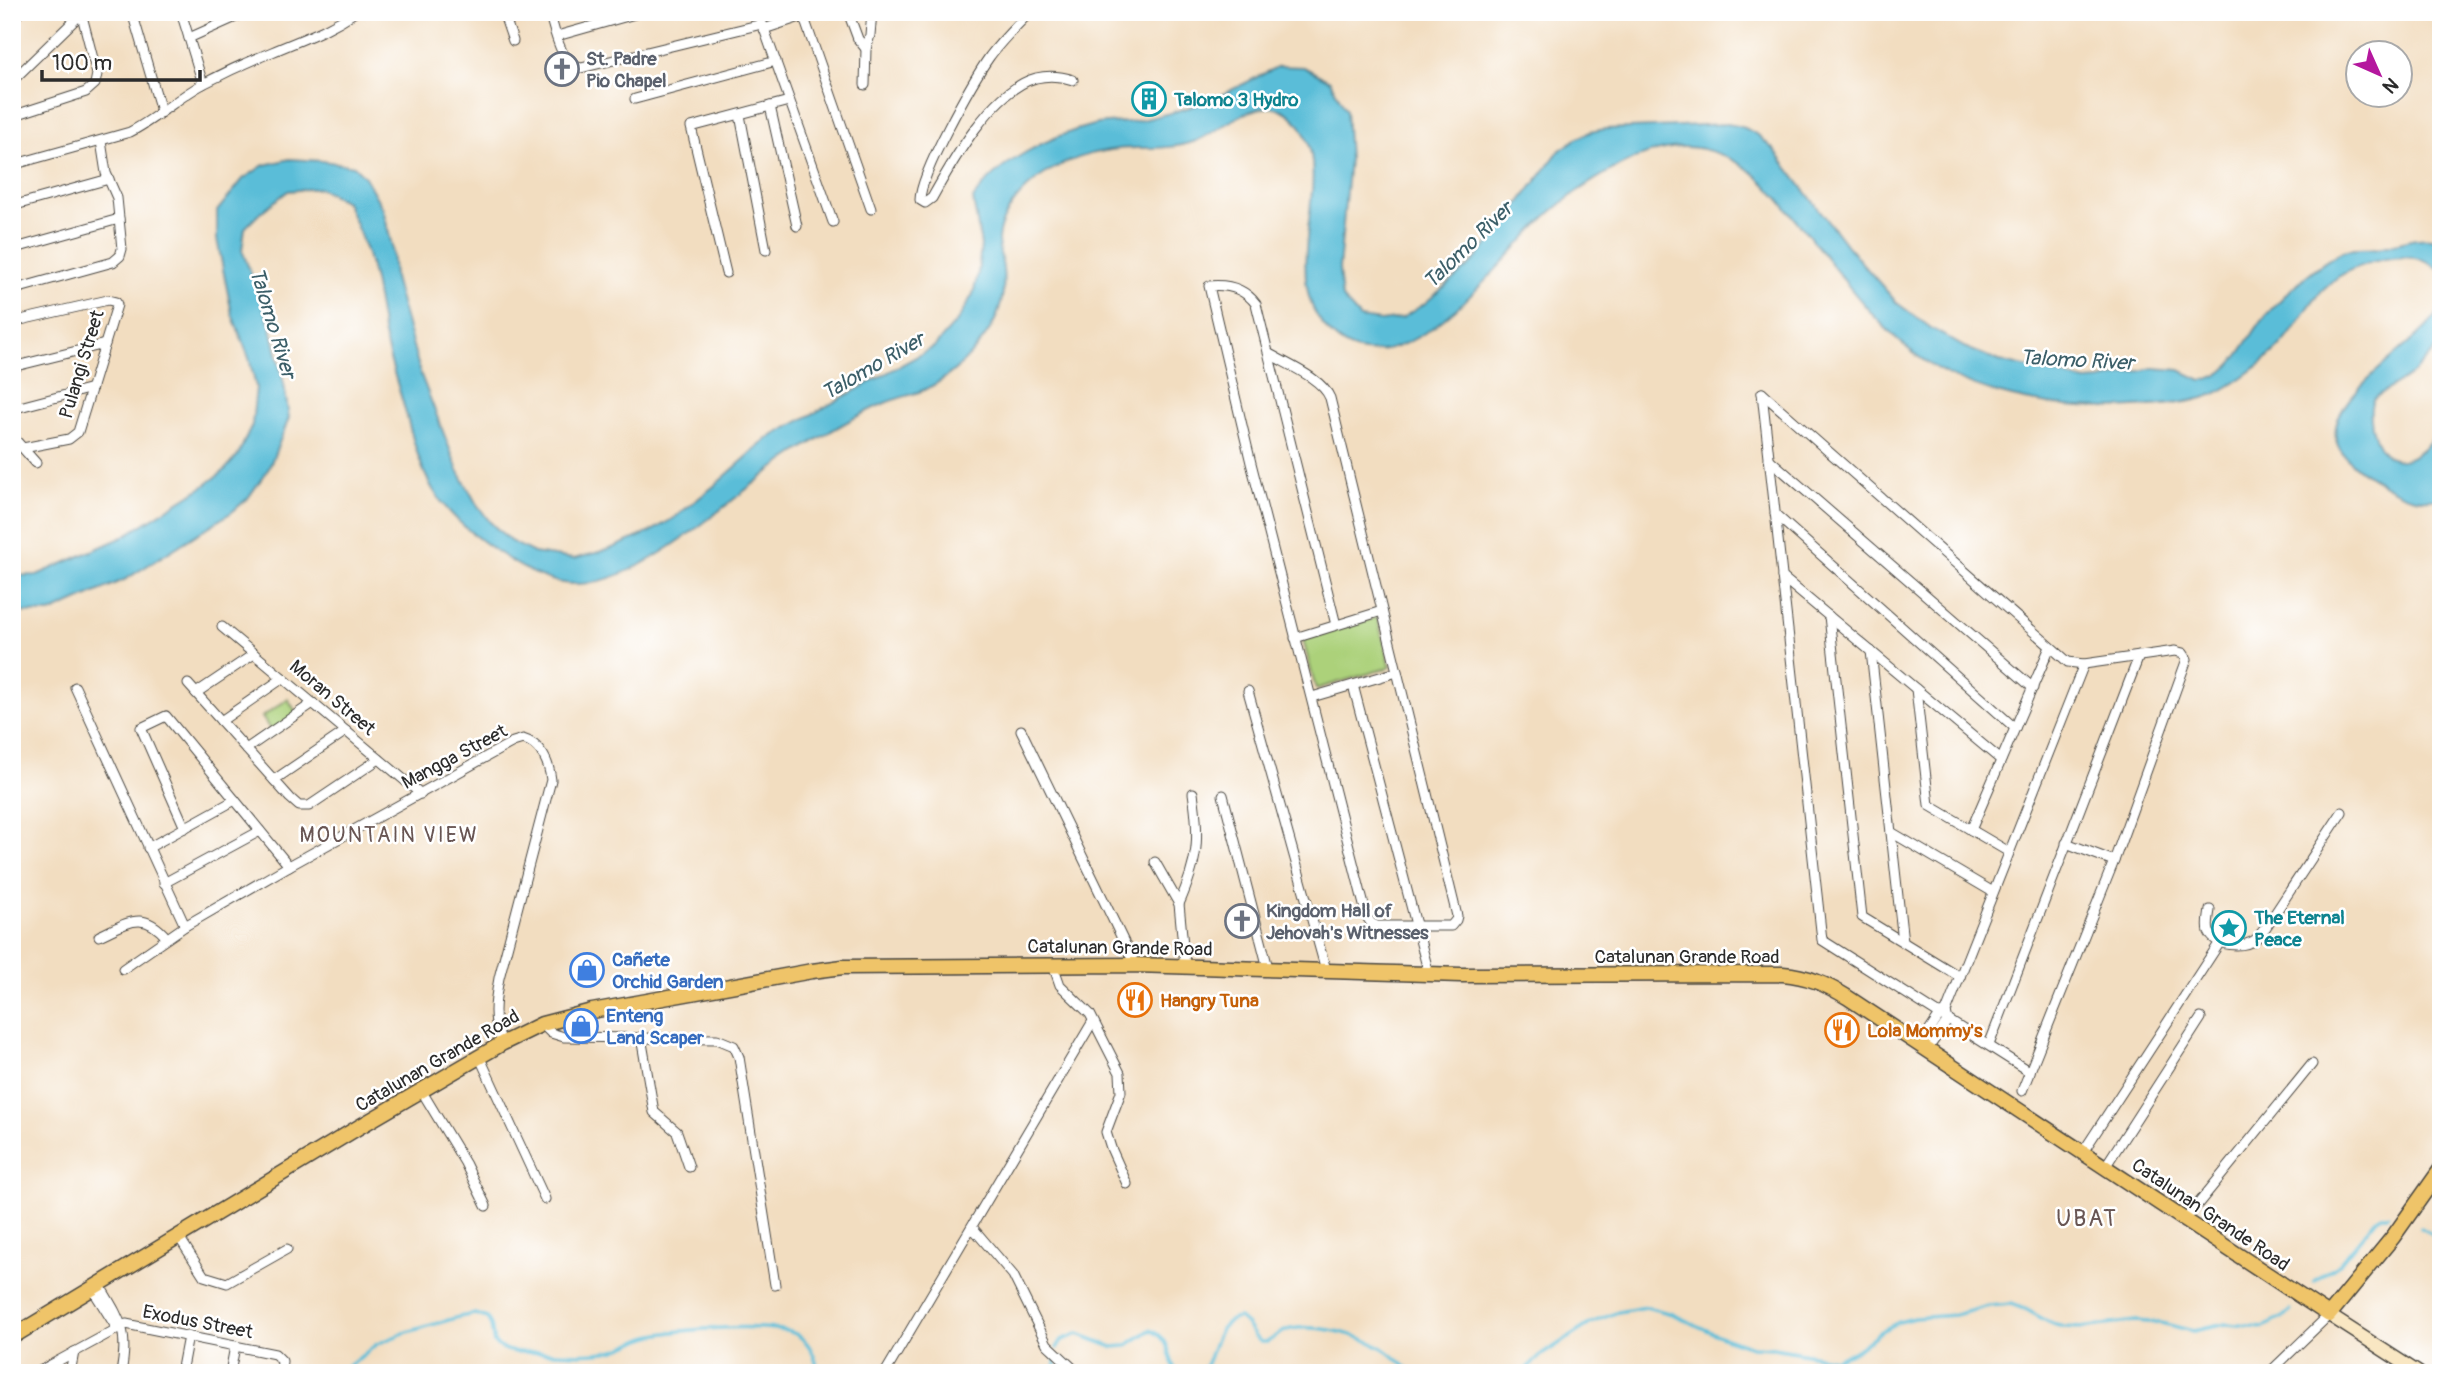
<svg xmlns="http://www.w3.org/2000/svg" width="2453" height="1385" font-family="Pangolin,sans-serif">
  <rect width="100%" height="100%" fill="#fff"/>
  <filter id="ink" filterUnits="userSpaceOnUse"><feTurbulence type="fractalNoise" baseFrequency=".0143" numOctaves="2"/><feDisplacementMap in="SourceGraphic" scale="14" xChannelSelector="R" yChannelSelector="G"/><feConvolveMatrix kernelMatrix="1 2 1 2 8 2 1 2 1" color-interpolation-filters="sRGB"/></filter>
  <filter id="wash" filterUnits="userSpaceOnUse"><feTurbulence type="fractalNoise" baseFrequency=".00686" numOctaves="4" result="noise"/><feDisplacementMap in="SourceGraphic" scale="28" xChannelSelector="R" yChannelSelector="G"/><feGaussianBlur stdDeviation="1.57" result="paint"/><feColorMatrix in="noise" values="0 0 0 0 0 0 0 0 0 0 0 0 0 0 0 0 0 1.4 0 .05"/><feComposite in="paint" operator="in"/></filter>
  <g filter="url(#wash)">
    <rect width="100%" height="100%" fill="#f2ddc0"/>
    <g fill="#acd17a" stroke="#6c7e52" stroke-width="2">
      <polygon points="1377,617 1391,667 1316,689 1303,640"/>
      <polygon points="288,699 299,717 273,734 262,717"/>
    </g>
    <g fill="#5abdd8" stroke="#427482" stroke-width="2">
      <path d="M1279,66L1304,67L1330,81L1346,110L1349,159L1339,269L1342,298L1360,318L1381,321L1402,318L1424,304L1451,281L1471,264L1493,238L1559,151L1576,139L1590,132L1605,129L1728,124L1745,128L1758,135L1774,150L1848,247L1897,303L1931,328L1964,347L1999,361L2086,381L2101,380L2153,368L2180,370L2201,380C2234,378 2248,335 2267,314C2288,291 2313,267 2341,252C2352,247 2366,250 2378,248C2400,244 2418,234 2441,241V271C2429,263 2428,260 2414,258C2389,254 2350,266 2330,283C2310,299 2301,323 2284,342C2271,358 2232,387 2212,395C2184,407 2111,409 2079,407C2027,404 1966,389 1923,360C1877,328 1837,271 1802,227C1786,208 1771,187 1752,172C1733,158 1706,146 1682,147C1639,148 1582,185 1550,213C1505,253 1419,377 1349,347C1333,340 1317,320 1311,303C1295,257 1319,199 1311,154C1307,130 1290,103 1263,108C1238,112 1219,131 1196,141C1177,148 1157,148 1137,148C1099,148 1055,161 1027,188C1014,200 999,221 998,239C998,249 1002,259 1003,269C1005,289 1002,309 992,326C977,350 953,376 928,388C915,395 899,397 885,403C854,416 822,436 794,454C735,491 637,596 563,583C539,579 516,565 496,551C472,535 447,513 432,488C418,463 411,431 403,403C396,379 388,355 383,331C378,307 376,281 368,258C363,239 354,220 346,202L319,188L288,191L261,212L245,228L242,250L271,327L284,384L289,418L269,468L248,498L232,512L126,579L50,613L12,612V576L37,575L121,538L204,486L224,471L238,455L252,425L256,387L249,358L232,314L217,239V211L243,179L264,165L290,159L323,161L354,166L365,177L383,209L392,246L394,278L421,375L458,470L476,503L490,522L510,541L534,553L574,559L610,549L648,533L674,518L714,486L767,439L934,347L958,320L973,294L978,274L981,245L973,199C997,162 1050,136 1093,125C1106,122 1117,123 1130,122C1145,120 1162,115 1177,111C1213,101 1245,83 1279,66Z"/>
      <path d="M2441,304V344L2413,373L2373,399C2366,417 2375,462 2402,460C2417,458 2431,440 2441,430V497C2425,503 2404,496 2390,488C2372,478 2340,461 2336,439C2329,406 2381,368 2403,348C2418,335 2434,324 2441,304Z"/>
    </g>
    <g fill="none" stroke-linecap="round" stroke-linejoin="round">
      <g stroke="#5abdd8" stroke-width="3.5">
        <polyline points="2421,1228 2441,1238"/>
        <polyline points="2314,1281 2340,1263 2377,1218 2382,1215 2388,1215"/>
        <path d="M1057,1348L1062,1340L1078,1334L1113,1347L1126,1346L1150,1330C1171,1338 1168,1355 1176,1373"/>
        <polyline points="1055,1357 1055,1373"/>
        <path d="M340,1373L377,1344L404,1333L459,1317L475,1314L487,1318L491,1325L494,1343C509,1355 522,1352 540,1352C564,1353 591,1356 615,1350C627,1347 638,1339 650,1336C676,1329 779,1321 799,1336C812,1345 815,1358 819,1373"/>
        <path d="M1201,1373C1216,1356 1212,1321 1239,1318L1247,1325L1255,1337L1261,1342H1267C1276,1337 1281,1331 1291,1329C1318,1324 1355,1334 1379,1346C1392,1352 1401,1365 1414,1373"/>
        <polyline points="1522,1373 1540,1356 1591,1323 1618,1312 1646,1307 1672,1314 1722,1337 1752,1347 1774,1348 1834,1359 1854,1352 1881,1331 1899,1322 1914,1318 1955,1315 1989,1306 2011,1304 2027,1310 2052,1324 2064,1327 2081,1328 2136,1321 2161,1323 2193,1331 2226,1324 2263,1327 2282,1318 2290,1310"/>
      </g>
    </g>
  </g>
  <g filter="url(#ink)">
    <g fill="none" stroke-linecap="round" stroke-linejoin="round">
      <g stroke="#494641" stroke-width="11">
        <g id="street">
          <polyline points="132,12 161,111"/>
          <polyline points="181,12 203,84"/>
          <polyline points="503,12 513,41"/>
          <path d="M549,12C555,30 560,65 581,68L762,24"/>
          <polyline points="758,12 833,222"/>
          <polyline points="802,12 871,209"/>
          <polyline points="848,12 858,39 866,49"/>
          <path d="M1030,12C1016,26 1002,40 990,56C973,80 920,174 920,200L925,203L932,198C952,162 993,89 1036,78C1049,75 1061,76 1073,80"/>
          <polyline points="12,19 20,12"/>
          <polyline points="764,29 803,16"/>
          <polyline points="557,36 642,12"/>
          <polyline points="189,38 247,12"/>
          <polyline points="12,81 81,14"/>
          <polyline points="865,85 866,49 870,35 872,12"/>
          <polyline points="635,99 776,61"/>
          <polyline points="770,106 797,226"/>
          <polyline points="740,115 766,250"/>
          <polyline points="12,116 86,92 95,84 97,74 81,12"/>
          <path d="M12,165L130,132C156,119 177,98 203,84C224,73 250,61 272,52C302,39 327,31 355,12"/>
          <polyline points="12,206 109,179"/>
          <polyline points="12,249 119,219"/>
          <polyline points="726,273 691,127 789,101"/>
          <polyline points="12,290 113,262 120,256 122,249 117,198 106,173 101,141"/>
          <polyline points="12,322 108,300 116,302 117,305 78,432 69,439 23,448"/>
          <path d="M1268,353C1286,364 1322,378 1330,398L1457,916L1456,920L1451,926H1377L1371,923L1367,917L1251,463L1209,286C1228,284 1244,288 1256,304L1336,625"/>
          <polyline points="12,367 105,344"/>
          <polyline points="1762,393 2068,662 2084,664 2175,651 2183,653 2187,659 2114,861 2022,1091"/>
          <polyline points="1762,393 1822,940 2030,1072"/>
          <polyline points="12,409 92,388"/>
          <polyline points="12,436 36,463"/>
          <polyline points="1769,459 2033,688"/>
          <polyline points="1775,514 2015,728"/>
          <polyline points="1782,577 2001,760"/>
          <polyline points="1829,616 1862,917 1960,977"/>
          <polyline points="222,627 421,794"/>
          <polyline points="1295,638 1382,611"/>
          <polyline points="1871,651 1903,942"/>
          <polyline points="188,684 290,798 299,806 309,806 379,759"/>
          <polyline points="1353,685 1429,974"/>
          <polyline points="75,687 185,926"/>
          <polyline points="1916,689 1929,805 2009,852"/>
          <polyline points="1248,691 1326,970"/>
          <polyline points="196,693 254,654"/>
          <polyline points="1312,697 1397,672"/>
          <polyline points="221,721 283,678"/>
          <polyline points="1021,730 1135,965"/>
          <polyline points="246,749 313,703"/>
          <polyline points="274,780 346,731"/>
          <polyline points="1223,795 1268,968"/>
          <polyline points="185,828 141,728 166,716 289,866"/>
          <polyline points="1971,830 2050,647"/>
          <polyline points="1891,832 1993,892"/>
          <polyline points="2066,843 2114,861"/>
          <polyline points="148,848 235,800"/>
          <polyline points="1155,862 1179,904 1185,966"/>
          <polyline points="164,883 260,831"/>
          <path d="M1179,904C1198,861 1200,839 1193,793"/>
          <path d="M2210,910C2209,917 2207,925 2209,932C2216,947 2243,948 2255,940C2259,936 2263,931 2266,927L2342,812"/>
          <path d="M99,936C128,923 143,909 167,938"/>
          <polyline points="1053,965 1060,985 1090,1014 1120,1073 1121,1092 1106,1132 1111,1148 1127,1184"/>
          <path d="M123,969L185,926L289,866L513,742L523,739C541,744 549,762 551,780L499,978C495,1000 491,1022 503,1043"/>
          <polyline points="542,1024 551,1033 564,1037 717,1039 734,1046 739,1057 775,1285"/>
          <polyline points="641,1037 654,1112 677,1132 689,1167"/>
          <polyline points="1920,1045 1940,1015 1944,1013"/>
          <polyline points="1989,1045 2139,656"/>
          <polyline points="1927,1050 1948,1020 1946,1012 2084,664"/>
          <polyline points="479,1056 545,1199"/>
          <polyline points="421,1090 465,1163 486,1206"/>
          <polyline points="2083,1152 2220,942"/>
          <polyline points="2105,1167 2201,1018"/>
          <polyline points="2185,1220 2312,1064"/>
          <polyline points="972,1227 1013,1275 1047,1344 1078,1373"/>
          <polyline points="179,1237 204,1276 227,1283 287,1249"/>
          <path d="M100,1286C121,1321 129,1331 121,1373"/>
          <polyline points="93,1290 118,1330"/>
          <polyline points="36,1373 126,1324 275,1354 282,1361 281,1373"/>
          <polyline points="70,1373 74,1352"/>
          <polyline points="181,1373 188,1336"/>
          <polyline points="230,1373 235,1346"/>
          <polyline points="885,1373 1093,1021"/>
          <polyline points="2269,1373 2329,1315"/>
        </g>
      </g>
      <g stroke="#494641" stroke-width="15">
        <polyline id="secondary" points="2329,1315 2419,1373"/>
      </g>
      <g stroke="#494641" stroke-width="17">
        <path id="primary" d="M12,1337L359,1127L503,1043L542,1024L592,1011L812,971L843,967L1135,965L1461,975L1783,974C1807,976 1826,984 1847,997L2329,1315L2393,1237L2441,1169"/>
      </g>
      <use href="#street" stroke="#fff" stroke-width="9"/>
      <use href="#secondary" stroke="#f9e7c3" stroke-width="12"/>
      <use href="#primary" stroke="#efc469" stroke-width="14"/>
    </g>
  </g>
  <defs>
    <g id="church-ring" transform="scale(1.75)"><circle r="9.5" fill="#fff" stroke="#6b7280" stroke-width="1.5"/><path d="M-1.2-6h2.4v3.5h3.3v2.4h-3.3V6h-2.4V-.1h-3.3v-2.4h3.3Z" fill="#6b7280"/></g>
    <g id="building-ring" transform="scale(1.75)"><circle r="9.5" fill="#fff" stroke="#0f9aa8" stroke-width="1.5"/><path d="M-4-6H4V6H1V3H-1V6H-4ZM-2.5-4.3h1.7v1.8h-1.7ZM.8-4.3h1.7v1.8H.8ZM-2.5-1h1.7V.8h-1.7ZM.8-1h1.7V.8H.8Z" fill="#0f9aa8"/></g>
    <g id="sight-ring" transform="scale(1.75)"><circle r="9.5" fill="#fff" stroke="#0f9aa8" stroke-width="1.5"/><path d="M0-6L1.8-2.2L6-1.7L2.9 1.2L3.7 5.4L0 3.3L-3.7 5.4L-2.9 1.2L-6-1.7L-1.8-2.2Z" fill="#0f9aa8"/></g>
    <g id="shop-ring" transform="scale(1.75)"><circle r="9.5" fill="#fff" stroke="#3f7fe0" stroke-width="1.5"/><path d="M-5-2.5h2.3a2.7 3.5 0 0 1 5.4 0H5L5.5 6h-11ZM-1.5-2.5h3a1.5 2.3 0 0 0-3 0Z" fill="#3f7fe0"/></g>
    <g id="restaurant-ring" transform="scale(1.75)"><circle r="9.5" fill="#fff" stroke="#e8710a" stroke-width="1.5"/><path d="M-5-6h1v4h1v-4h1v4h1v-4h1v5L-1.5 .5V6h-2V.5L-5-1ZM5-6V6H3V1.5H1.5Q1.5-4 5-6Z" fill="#e8710a"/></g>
  </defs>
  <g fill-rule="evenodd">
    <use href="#church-ring" x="562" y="69"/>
    <use href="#building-ring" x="1149" y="99"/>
    <use href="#church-ring" x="1242" y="921"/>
    <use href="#sight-ring" x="2229" y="928"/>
    <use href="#shop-ring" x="587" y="970"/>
    <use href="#restaurant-ring" x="1135" y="1000"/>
    <use href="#shop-ring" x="581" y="1026"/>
    <use href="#restaurant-ring" x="1842" y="1030"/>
  </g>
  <g text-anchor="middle" stroke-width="5" stroke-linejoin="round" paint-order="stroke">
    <g font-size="19" font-weight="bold" fill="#5b616d" stroke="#fff" text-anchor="start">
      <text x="586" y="65">St. Padre<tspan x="586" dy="22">Pio Chapel</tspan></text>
      <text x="1266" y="917">Kingdom Hall of<tspan x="1266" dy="22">Jehovah's Witnesses</tspan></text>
    </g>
    <g font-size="19" font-weight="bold" fill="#0d838f" stroke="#fff" text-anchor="start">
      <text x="1174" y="106">Talomo 3 Hydro</text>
      <text x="2254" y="924">The Eternal<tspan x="2254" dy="22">Peace</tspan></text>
    </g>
    <g font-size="19" fill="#2b2b2b" stroke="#fff">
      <text transform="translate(81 364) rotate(-73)" y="7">Pulangi Street</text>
      <text transform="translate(333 697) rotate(40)" y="7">Moran Street</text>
      <text transform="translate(454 756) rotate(-28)" y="7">Mangga Street</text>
      <text transform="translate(1120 947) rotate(1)" y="7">Catalunan Grande Road</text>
      <text x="1687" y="963">Catalunan Grande Road</text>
      <text transform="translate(437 1060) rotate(-30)" y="7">Catalunan Grande Road</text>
      <text transform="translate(2211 1214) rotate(34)" y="7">Catalunan Grande Road</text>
      <text transform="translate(198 1321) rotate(11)" y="7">Exodus Street</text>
    </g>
    <g font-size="19" font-weight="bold" fill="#366cbe" stroke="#fff" text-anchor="start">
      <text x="612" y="966">Cañete<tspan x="612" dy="22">Orchid Garden</tspan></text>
      <text x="606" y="1022">Enteng<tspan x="606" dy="22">Land Scaper</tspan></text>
    </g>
    <g font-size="19" font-weight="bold" fill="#c56008" stroke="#fff" text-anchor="start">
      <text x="1160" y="1007">Hangry Tuna</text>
      <text x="1867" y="1037">Lola Mommy's</text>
    </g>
    <g font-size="21" font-style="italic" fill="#3b5e68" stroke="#fff">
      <text transform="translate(1468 245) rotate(-44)" y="7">Talomo River</text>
      <text transform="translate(273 323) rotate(73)" y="7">Talomo River</text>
      <text transform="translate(2077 360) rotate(3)" y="7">Talomo River</text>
      <text transform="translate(873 366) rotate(-30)" y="7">Talomo River</text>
    </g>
    <g font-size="21" letter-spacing="2" fill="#685553" stroke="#fff">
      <text x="389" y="842">MOUNTAIN VIEW</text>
    </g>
    <g font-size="23" letter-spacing="2" fill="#685553" stroke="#fff">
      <text x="2087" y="1226">UBAT</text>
    </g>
  </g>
  <rect width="2453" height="1385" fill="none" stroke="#fff" stroke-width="42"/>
  <g transform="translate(2379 74) rotate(135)"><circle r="33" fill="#ffffff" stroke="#aaaaaa" stroke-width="2"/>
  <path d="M0-5L12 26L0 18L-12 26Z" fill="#b5179e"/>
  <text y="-10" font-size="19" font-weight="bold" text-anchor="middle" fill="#2b2b2b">N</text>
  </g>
  <path d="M42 70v10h158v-10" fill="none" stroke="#2b2b2b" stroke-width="3.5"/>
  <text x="52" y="70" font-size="21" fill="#2b2b2b" stroke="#ffffff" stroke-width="5" paint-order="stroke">100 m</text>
</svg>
